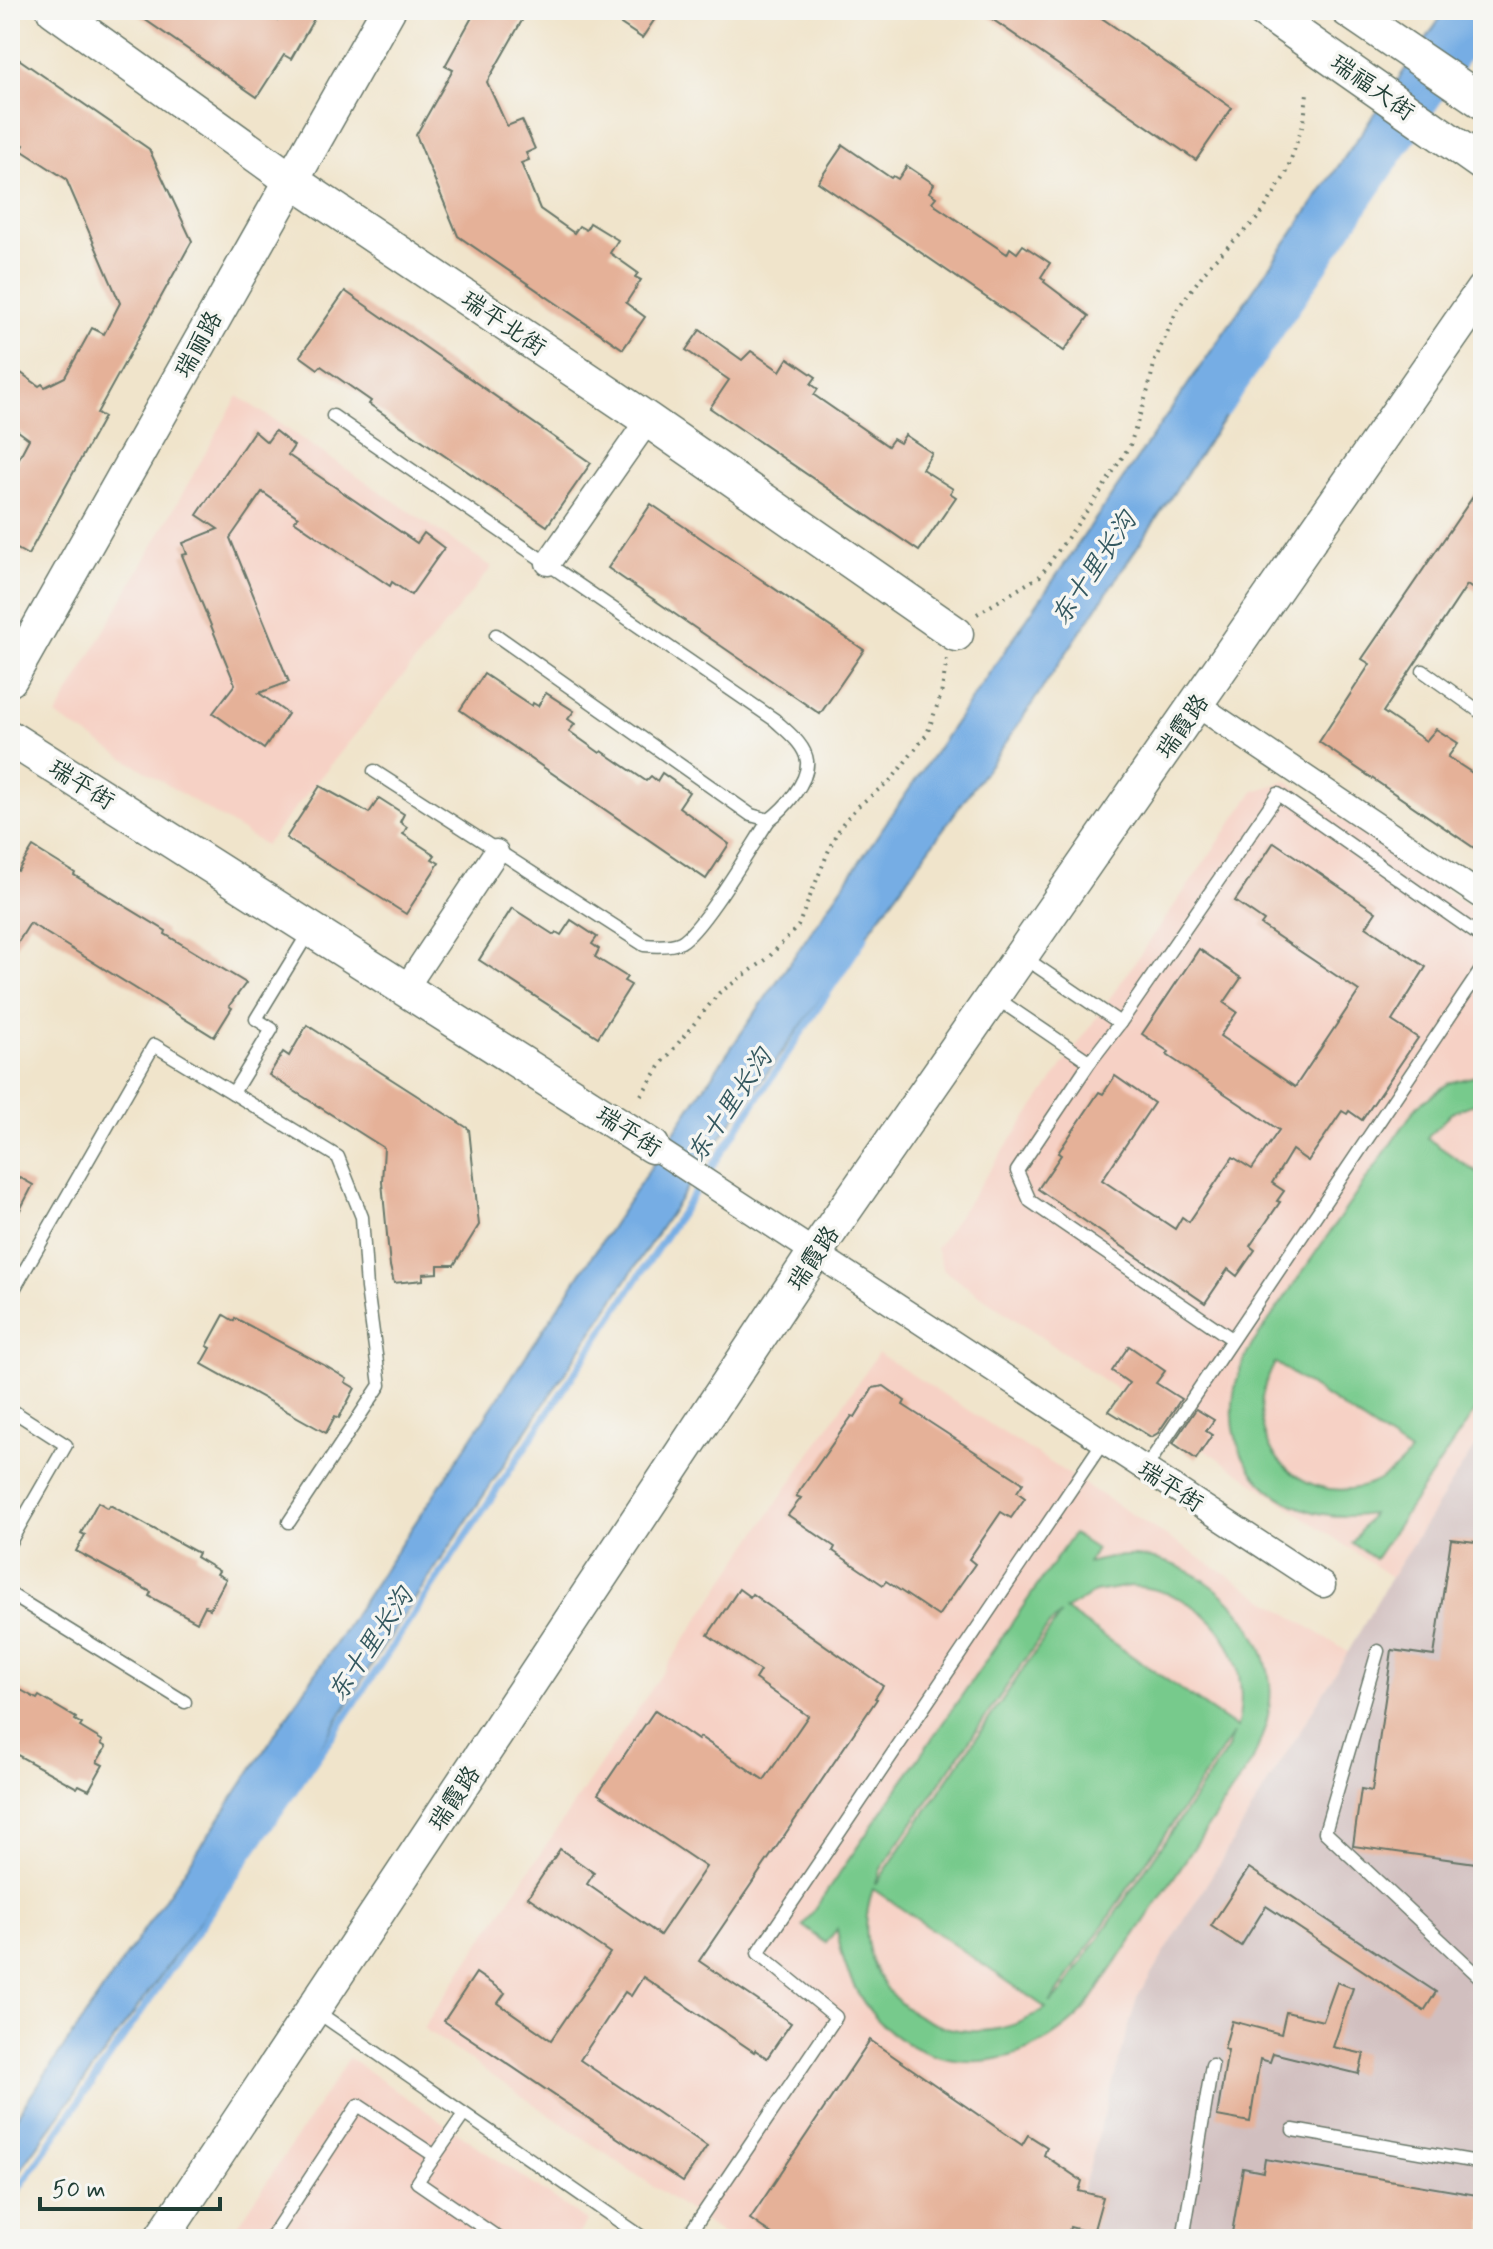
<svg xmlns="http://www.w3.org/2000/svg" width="1493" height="2249" font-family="Mynerve,'LXGW WenKai TC',sans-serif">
  <rect width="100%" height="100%" fill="#f6f6f2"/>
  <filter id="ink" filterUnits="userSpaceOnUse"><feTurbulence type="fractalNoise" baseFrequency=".0125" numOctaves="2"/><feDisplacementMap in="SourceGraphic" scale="16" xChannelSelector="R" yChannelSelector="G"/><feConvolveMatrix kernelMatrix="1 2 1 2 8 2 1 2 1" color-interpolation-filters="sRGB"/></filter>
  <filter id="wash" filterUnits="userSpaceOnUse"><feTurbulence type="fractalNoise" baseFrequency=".006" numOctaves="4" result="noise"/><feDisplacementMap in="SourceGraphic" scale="32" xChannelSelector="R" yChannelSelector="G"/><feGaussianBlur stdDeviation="1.8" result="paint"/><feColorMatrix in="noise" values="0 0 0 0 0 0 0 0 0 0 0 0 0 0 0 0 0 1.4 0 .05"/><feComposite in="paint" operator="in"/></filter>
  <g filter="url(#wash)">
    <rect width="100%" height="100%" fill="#f0e4cb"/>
    <g fill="#f6d1c5">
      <polygon points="238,396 492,567 265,845 56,716"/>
      <polygon points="1287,781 1483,917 1483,1434 1391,1577 943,1270 936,1248 1254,791"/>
      <polygon points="878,1353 1348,1652 1137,1998 1069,2239 730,2239 423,2028"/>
      <polygon points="349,2058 587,2221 575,2239 229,2239"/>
    </g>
    <polygon fill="#d1bfbf" points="1483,1434 1483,2239 1069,2239 1137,1998 1348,1652 1391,1577"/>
    <g fill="#77ca8c" stroke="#4b8460" stroke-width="2" fill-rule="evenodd">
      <path d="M1483,1074V1100L1451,1113L1427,1138L1483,1177V1399L1375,1559L1352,1543L1372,1514C1267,1531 1197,1439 1252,1345L1417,1106L1449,1083ZM1275,1363H1276L1410,1453C1342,1540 1220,1457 1275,1363Z"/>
      <path d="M1073,1534L1096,1549L1088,1563C1104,1559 1119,1555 1136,1556C1202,1562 1262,1616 1270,1682C1273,1710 1263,1735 1253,1760L1085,2009C993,2106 854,2061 837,1929L826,1943L803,1926ZM1130,1586C1208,1591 1255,1652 1237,1728L1065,1610L1095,1592ZM1061,1614L876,1884H875L881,1869L1049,1625ZM1234,1733L1228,1748L1216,1766L1061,1993L1050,2003ZM873,1889L1046,2008C955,2072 837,1994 873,1889Z"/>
    </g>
    <polygon fill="#76ade4" stroke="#4a758c" stroke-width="2" points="1446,10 1483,10 1483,33 1007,741 725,1131 374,1661 296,1788 10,2184 10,2126 195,1855 700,1093"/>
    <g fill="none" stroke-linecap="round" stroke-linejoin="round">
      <g stroke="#76ade4" stroke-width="7">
        <polyline points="1457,72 1483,32"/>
        <polyline points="1428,115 1446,89"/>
        <polyline points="1226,413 1419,129"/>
        <polyline points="10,2201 346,1716 865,937"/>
      </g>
    </g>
    <g id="blocks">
      <g fill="#e5b198">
        <polygon points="131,10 262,10 277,20 283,10 319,10 291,59 284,55 257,97"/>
        <polygon points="476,10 528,10 487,82 507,126 522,120 535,149 526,153 529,160 521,163 540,209 574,233 579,226 586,230 590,223 618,240 610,253 638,273 635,277 641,280 626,303 645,317 623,349 458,236 416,135 453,70 445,66"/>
        <polygon points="600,10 661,10 642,38"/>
        <polygon points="979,10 1090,10 1232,108 1196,160"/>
        <polygon points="10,53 149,149 192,241 97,413 104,417 28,555 10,545 10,475 29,439 10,425 10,365 39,386 42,384 45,387 65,377 92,328 104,334 120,303 66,179 21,150 24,145 10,136"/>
        <polygon points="843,145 891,178 893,176 898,179 907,166 934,184 929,192 936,197 932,202 936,206 1007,254 1010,248 1017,253 1023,245 1050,263 1041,277 1045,280 1044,282 1089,316 1064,351 818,182"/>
        <polygon points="345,291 591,463 547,526 369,404 371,401 321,366 318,369 300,356"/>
        <polygon points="700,330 742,360 751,351 780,371 788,358 816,377 811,384 818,389 814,395 888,446 893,439 900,443 905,435 932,453 922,469 953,489 950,493 956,497 919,551 710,408 729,380 686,350"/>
        <polygon points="254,431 267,442 275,431 294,446 288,455 417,543 424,533 444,548 411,595 392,582 390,586 294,521 298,517 262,492 230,538 289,682 259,693 288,714 264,749 213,713 235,684 182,555 187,554 183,543 218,529 197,515"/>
        <polygon points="1483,482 1483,596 1467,585 1383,712 1426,741 1436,729 1458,743 1448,757 1483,780 1483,854 1319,742 1370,664 1362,659"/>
        <polygon points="651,504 864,650 820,714 608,568"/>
        <polygon points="484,674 532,706 533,703 538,706 546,693 574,711 568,719 575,724 569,731 600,753 602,751 646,781 651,776 657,781 662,773 689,792 679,807 729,844 706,879 460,710"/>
        <polygon points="320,786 369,813 379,798 404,814 400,822 407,827 403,834 435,855 432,859 439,863 406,914 286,838"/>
        <polygon points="1274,842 1376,912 1366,927 1426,967 1392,1021 1418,1038 1362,1120 1349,1111 1347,1114 1342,1111 1308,1161 1292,1150 1272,1183 1284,1191 1277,1201 1280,1202 1250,1246 1255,1250 1237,1276 1228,1269 1205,1303 1038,1189 1061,1155 1058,1153 1099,1092 1103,1094 1115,1076 1154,1103 1102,1180 1175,1229 1182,1217 1189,1222 1233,1157 1252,1169 1279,1130 1167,1055 1169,1052 1142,1034 1199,949 1241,978 1224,1003 1237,1012 1220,1036 1295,1087 1359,991 1261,925 1264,921 1235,901"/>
        <polygon points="33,847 75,873 74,875 166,931 165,934 246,983 229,1006 232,1008 214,1037 30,923 10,955 10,867 18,871"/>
        <polygon points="512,908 554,935 556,932 561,935 571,920 597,937 592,944 599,949 595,957 627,977 624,981 631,985 598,1037 479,960"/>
        <polygon points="307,1025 469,1129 479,1225 454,1265 438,1265 438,1273 423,1274 423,1280 394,1283 390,1266 382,1182 384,1148 269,1075 283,1052 289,1056"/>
        <polygon points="10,1172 33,1185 10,1229"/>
        <polygon points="224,1315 234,1321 235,1318 324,1365 347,1379 345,1382 355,1388 339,1418 335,1416 326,1433 202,1364 211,1348 207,1346"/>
        <polygon points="1129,1346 1165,1371 1156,1383 1181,1399 1158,1433 1151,1437 1109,1411 1129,1383 1112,1371"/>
        <polygon points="884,1386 905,1401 903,1405 1023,1483 1017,1492 1025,1498 1011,1518 1001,1512 969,1559 975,1564 938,1616 886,1581 883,1585 833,1551 835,1547 788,1515 801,1498 796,1496 852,1416 855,1417 873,1388"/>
        <polygon points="1196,1409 1214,1420 1206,1431 1212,1435 1196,1459 1173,1443"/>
        <polygon points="98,1502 108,1508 110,1505 198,1553 196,1557 219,1571 217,1574 226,1579 210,1609 205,1606 197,1622 149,1596 151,1592 76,1551 85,1535 81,1533"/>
        <polygon points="1451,1539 1483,1543 1483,1864 1353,1846 1361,1789 1372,1791 1392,1650 1434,1656"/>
        <polygon points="739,1589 750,1597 752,1594 883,1686 875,1698 877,1699 699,1961 791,2023 767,2058 755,2050 754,2052 643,1977 631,1996 625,1992 580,2060 707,2146 683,2182 444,2021 476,1973 505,1993 498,2003 551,2040 610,1953 528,1897 560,1849 594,1873 587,1884 660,1935 706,1867 598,1794 655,1710 698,1740 700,1737 764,1780 808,1716 755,1679 760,1671 708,1635"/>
        <polygon points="10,1684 37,1699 39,1696 76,1718 75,1720 82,1724 80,1727 103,1741 101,1744 106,1747 97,1762 103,1765 89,1790 79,1785 77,1788 10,1751"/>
        <polygon points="1249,1868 1436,1992 1424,2011 1266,1906 1241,1946 1211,1926"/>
        <polygon points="1337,1982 1353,1988 1333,2047 1364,2054 1359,2074 1273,2053 1270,2062 1260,2059 1250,2122 1217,2116 1228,2050 1224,2049 1232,2021 1281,2034 1286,2012 1323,2021"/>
        <polygon points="870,2040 1022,2145 1028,2135 1047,2147 1044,2155 1082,2181 1079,2191 1103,2197 1093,2233 1070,2227 1067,2239 779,2239 750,2219"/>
        <polygon points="1265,2159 1483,2196 1483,2239 1231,2239 1243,2168 1263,2172"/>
      </g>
    </g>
  </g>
  <g filter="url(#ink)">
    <use href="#blocks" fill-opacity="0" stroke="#687769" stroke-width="2"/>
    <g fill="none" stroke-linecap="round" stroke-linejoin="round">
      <g stroke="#687769" stroke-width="15">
        <g id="lane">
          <path d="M333,416L775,720C786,731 805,744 807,761C809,782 784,809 769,820L751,815L496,635"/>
          <polyline points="1423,671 1483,714"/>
          <path d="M374,771L644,945C655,946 670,947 681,942C702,931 753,844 769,820"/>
          <polyline points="996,998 1090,1062 1120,1023 1022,956"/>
          <polyline points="1120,1023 1278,794 1483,938"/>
          <polyline points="1090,1062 1017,1171 1030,1201 1232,1339"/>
          <polyline points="233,1093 272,1029 256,1019 309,932"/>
          <polyline points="10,1296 154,1045 338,1157 362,1217 367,1288 380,1385 289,1522"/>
          <polyline points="10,1409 66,1445 10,1542"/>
          <polyline points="1145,1469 1483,967"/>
          <polyline points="10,1594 185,1702"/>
          <polyline points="1378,1651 1325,1832 1483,1980"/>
          <polyline points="316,2011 645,2239"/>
          <polyline points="464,2114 417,2182 500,2239"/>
          <polyline points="1293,2130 1483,2163"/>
          <polyline points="270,2239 358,2105 435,2156"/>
          <polyline points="686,2239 836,2017 758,1953 1103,1442"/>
          <polyline points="1183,2239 1212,2065"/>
        </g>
      </g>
      <g stroke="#687769" stroke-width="27">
        <g id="street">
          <polyline points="548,563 648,420"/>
          <polyline points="1196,704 1483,897"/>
          <polyline points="405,989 496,852"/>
          <polyline points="652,1146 1323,1585"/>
        </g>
      </g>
      <g stroke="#687769" stroke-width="37">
        <g id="secondary">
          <polyline points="54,10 291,180 648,420 956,634"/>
          <polyline points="1263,10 1483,164"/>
          <polyline points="1348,10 1483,102"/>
          <polyline points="10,679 388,10"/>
          <polyline points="10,738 652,1146"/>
          <polyline points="161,2239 814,1254 1483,290"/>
        </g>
      </g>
      <g stroke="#687769" stroke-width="4" stroke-dasharray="2 6" stroke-linecap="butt">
        <polyline points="977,614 1040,576 1099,494 1130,445 1148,390 1155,360 1178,308 1212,262 1260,216 1286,174 1304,121 1307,93"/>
        <polyline points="641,1095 663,1062 719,993 767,959 798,926 833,840 843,823 857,807 892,779 927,734 941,695 947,659"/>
      </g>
      <use href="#lane" stroke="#fff" stroke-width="12"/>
      <use href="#street" stroke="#fff" stroke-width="24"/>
      <use href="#secondary" stroke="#fff" stroke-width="34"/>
    </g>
  </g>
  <g text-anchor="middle" stroke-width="7" stroke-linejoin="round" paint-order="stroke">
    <g font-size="24" fill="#1f3d34" stroke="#f6f6f2">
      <text transform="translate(1373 87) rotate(35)" y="8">瑞福大街</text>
      <text transform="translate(504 323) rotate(34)" y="8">瑞平北街</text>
      <text transform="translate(198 344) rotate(-61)" y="8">瑞丽路</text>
      <text transform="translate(1182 726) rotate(-55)" y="8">瑞霞路</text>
      <text transform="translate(82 784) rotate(32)" y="8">瑞平街</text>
      <text transform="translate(629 1131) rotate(33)" y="8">瑞平街</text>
      <text transform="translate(813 1258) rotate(-56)" y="8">瑞霞路</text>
      <text transform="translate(1171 1486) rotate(33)" y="8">瑞平街</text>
      <text transform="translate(454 1798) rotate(-56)" y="8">瑞霞路</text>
    </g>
    <g font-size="26" font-style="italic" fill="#355960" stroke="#f6f6f2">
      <text transform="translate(1093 568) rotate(-56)" y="9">东十里长沟</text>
      <text transform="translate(729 1105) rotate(-56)" y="9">东十里长沟</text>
      <text transform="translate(370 1644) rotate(-56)" y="9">东十里长沟</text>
    </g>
  </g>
  <rect width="1493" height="2249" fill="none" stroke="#f6f6f2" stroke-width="40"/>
  <path d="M40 2197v12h180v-12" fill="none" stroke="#1f3d34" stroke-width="4"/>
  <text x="52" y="2197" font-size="24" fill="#1f3d34" stroke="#f6f6f2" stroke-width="6" paint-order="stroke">50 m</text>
</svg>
